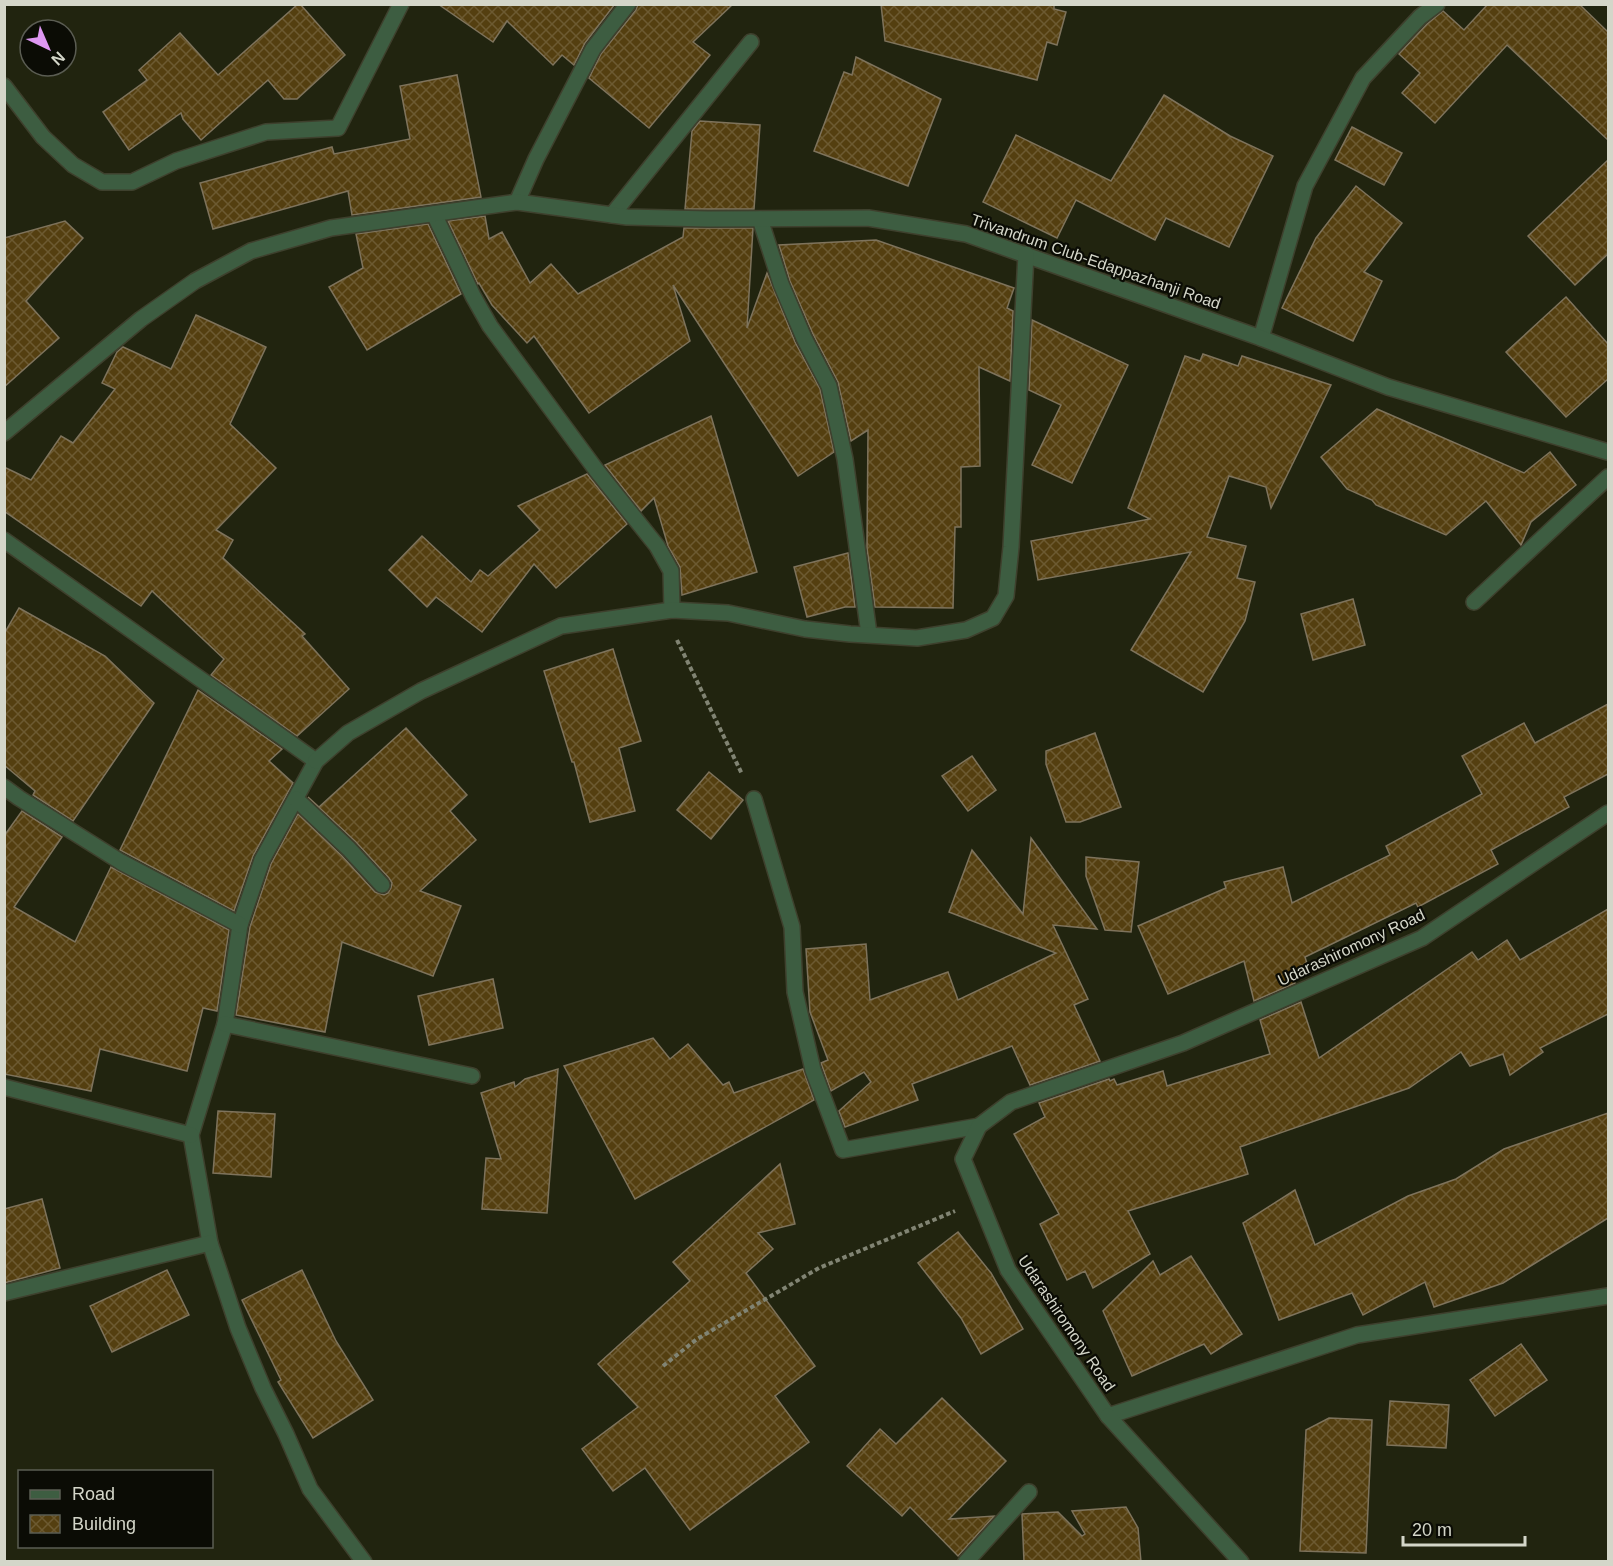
<svg xmlns="http://www.w3.org/2000/svg" width="1613" height="1566" font-family="Helvetica,sans-serif">
  <defs>
    <pattern id="building-cross-hatch" width="8" height="8" patternUnits="userSpaceOnUse" patternTransform="scale(1.5)"><rect width="8" height="8" fill="#543f10"/><path d="M0 0l8 8M0 8l8-8" fill="none" stroke="#6c5a31"/></pattern>
  </defs>
  <rect width="100%" height="100%" fill="#21240f"/>
  <g fill="url(#building-cross-hatch)" stroke="#7e735c" stroke-width="1.5">
    <polygon points="298,4 300,4 345,55 297,99 284,99 268,80 201,140 183,119 181,113 129,150 103,112 147,80 139,70 180,33 218,75"/>
    <polygon points="438,4 615,4 585,43 574,65 562,55 553,65 507,21 493,42"/>
    <polygon points="638,4 733,4 693,42 710,55 649,128 589,78 601,54 636,10"/>
    <polygon points="881,4 1054,4 1054,9 1066,12 1057,45 1047,42 1037,80 885,41"/>
    <polygon points="1488,4 1579,4 1608,32 1608,140 1507,45 1435,123 1402,93 1420,73 1399,54 1427,24 1443,11 1464,30"/>
    <polygon points="856,57 941,99 908,186 814,151 844,72 852,75"/>
    <polygon points="457,75 481,197 352,215 348,191 213,229 200,183 332,147 334,154 410,139 400,86"/>
    <polygon points="1164,95 1230,136 1273,156 1229,247 1166,218 1155,240 1076,200 1057,238 983,202 1016,135 1111,181"/>
    <polygon points="700,121 760,125 754,209 685,209 692,131"/>
    <polygon points="1352,127 1402,153 1384,185 1335,160"/>
    <polygon points="1608,160 1608,254 1575,285 1528,236"/>
    <polygon points="1356,186 1402,223 1364,272 1382,281 1353,341 1282,308 1316,238"/>
    <polygon points="485,216 489,239 502,232 530,283 551,264 578,294 683,237 684,228 753,228 747,328 767,273 795,342 820,389 834,452 798,476 673,285 690,341 589,413 534,336 527,343 492,305 479,283 478,284 448,221"/>
    <polygon points="65,221 83,238 26,301 59,338 4,387 4,238"/>
    <polygon points="428,224 461,294 367,350 329,287 363,268 356,234"/>
    <polygon points="876,240 1014,288 1007,308 1013,311 1010,381 979,367 980,466 961,467 961,527 955,527 953,608 875,607 867,548 868,430 851,441 838,382 813,334 790,281 779,245"/>
    <polygon points="1566,297 1608,344 1608,379 1566,417 1506,352"/>
    <polygon points="196,315 266,347 230,424 276,468 216,530 233,540 223,558 305,634 302,636 349,689 297,736 211,675 224,659 152,591 141,606 4,511 4,467 31,480 61,436 73,443 115,389 102,383 117,352 123,347 171,369"/>
    <polygon points="1032,320 1128,365 1072,483 1032,465 1061,405 1029,390"/>
    <polygon points="1203,354 1238,366 1242,356 1331,385 1271,508 1266,487 1229,476 1207,537 1246,546 1237,578 1255,582 1245,621 1203,692 1131,650 1191,552 1038,580 1031,541 1150,519 1128,508 1185,356 1200,361"/>
    <polygon points="1377,409 1524,473 1550,452 1576,485 1531,522 1521,545 1486,501 1446,535 1376,505 1372,500 1347,489 1321,457"/>
    <polygon points="711,416 757,572 682,595 680,567 668,546 654,498 641,511 605,465"/>
    <polygon points="587,474 627,524 556,588 534,564 482,632 436,597 427,607 389,570 422,536 471,582 480,570 488,576 540,530 518,506"/>
    <polygon points="848,553 855,607 845,607 807,617 794,567"/>
    <polygon points="1353,599 1365,645 1313,660 1301,614"/>
    <polygon points="19,608 105,656 154,703 73,821 33,795 35,791 4,765 4,634"/>
    <polygon points="613,649 641,741 619,748 635,811 590,822 574,762 572,762 544,671"/>
    <polygon points="198,690 282,749 269,761 293,783 253,856 234,911 120,850"/>
    <polygon points="1608,704 1608,774 1564,797 1569,807 1491,850 1498,864 1418,907 1416,903 1305,957 1308,967 1292,971 1295,983 1254,1001 1244,961 1168,994 1138,926 1226,888 1224,882 1283,867 1292,903 1390,855 1386,846 1482,794 1462,756 1524,723 1535,743"/>
    <polygon points="406,728 467,795 450,811 476,840 420,891 461,906 433,976 342,942 325,1032 236,1015 250,927 271,864 298,814 342,856 375,892 384,895 388,893 391,888 392,883 389,878 356,842 308,797 319,807"/>
    <polygon points="1095,733 1121,807 1080,822 1066,822 1046,764 1046,751"/>
    <polygon points="972,756 996,790 968,811 942,776"/>
    <polygon points="709,772 743,800 711,839 677,810"/>
    <polygon points="22,811 62,837 14,907 75,942 111,867 229,930 217,1011 203,1008 187,1071 100,1049 91,1091 4,1074 4,836"/>
    <polygon points="1031,838 1097,929 1053,925 1088,999 1074,1005 1100,1061 1030,1085 1012,1046 912,1084 918,1100 845,1127 839,1111 871,1082 864,1072 831,1091 821,1063 828,1060 810,1012 806,949 866,944 870,1000 948,972 958,1000 1056,953 949,912 972,850 1023,914"/>
    <polygon points="1086,857 1139,862 1131,932 1105,930 1086,876"/>
    <polygon points="1608,909 1608,1014 1540,1048 1543,1052 1510,1075 1503,1054 1470,1066 1461,1052 1409,1088 1240,1147 1248,1174 1128,1211 1150,1254 1093,1288 1085,1271 1067,1280 1040,1224 1059,1214 1014,1134 1045,1117 1039,1103 1109,1079 1110,1081 1114,1079 1117,1085 1163,1071 1167,1086 1270,1054 1260,1020 1301,1002 1319,1058 1472,952 1478,960 1507,940 1520,960"/>
    <polygon points="493,979 503,1028 429,1045 418,996"/>
    <polygon points="653,1038 670,1059 688,1044 723,1085 729,1082 734,1093 803,1069 814,1100 635,1199 564,1066"/>
    <polygon points="558,1069 547,1213 482,1209 486,1158 501,1159 481,1093 514,1082 515,1087 525,1079"/>
    <polygon points="218,1111 275,1114 271,1177 213,1173"/>
    <polygon points="1608,1113 1608,1218 1503,1283 1434,1307 1425,1282 1363,1315 1352,1293 1279,1320 1243,1223 1295,1190 1315,1245 1408,1196 1456,1179 1504,1149"/>
    <polygon points="780,1164 795,1224 758,1233 773,1249 746,1273 815,1366 775,1396 809,1442 690,1530 645,1468 613,1491 582,1449 638,1407 598,1364 690,1281 673,1262"/>
    <polygon points="42,1199 60,1268 4,1283 4,1209"/>
    <polygon points="958,1232 991,1273 1023,1329 981,1354 961,1318 918,1263"/>
    <polygon points="1191,1256 1242,1334 1211,1354 1204,1344 1132,1376 1103,1311 1153,1261 1160,1275"/>
    <polygon points="167,1270 189,1315 112,1352 90,1306"/>
    <polygon points="302,1270 336,1341 373,1400 313,1438 278,1382 281,1380 242,1300"/>
    <polygon points="1521,1344 1547,1380 1495,1416 1470,1380"/>
    <polygon points="942,1398 1006,1461 949,1519 994,1516 958,1556 910,1507 902,1516 847,1466 880,1429 896,1444"/>
    <polygon points="1390,1401 1449,1405 1446,1448 1387,1445"/>
    <polygon points="1329,1418 1372,1420 1366,1553 1300,1551 1306,1430"/>
    <polygon points="1126,1507 1138,1528 1141,1562 1024,1562 1022,1514 1058,1512 1082,1536 1085,1534 1072,1511"/>
  </g>
  <g fill="none" stroke-linecap="round" stroke-linejoin="round">
    <g stroke="#3e402d" stroke-width="18">
      <g id="minor">
        <polyline points="4,86 43,137 73,165 102,182 132,182 176,161 266,132 338,128 401,4"/>
        <polyline points="517,202 536,159 593,49 628,4"/>
        <polyline points="434,214 473,296 490,326 597,471 657,546 671,571 672,610"/>
        <polyline points="612,215 751,42"/>
        <polyline points="760,219 781,284 804,338 829,386 845,459 869,634"/>
        <polyline points="1261,338 1305,186 1363,78 1420,17 1437,4"/>
        <polyline points="4,433 141,319 195,281 251,251 331,228 517,202 627,217 708,219 868,218 966,234 1261,338 1388,387 1608,452"/>
        <polyline points="4,540 316,761 262,860 240,925 225,1024 191,1135 210,1243 238,1328 263,1388 286,1434 310,1489 364,1562"/>
        <polyline points="1474,602 1608,477"/>
        <polyline points="316,761 348,733 421,691 561,626 672,610 728,613 805,629 850,634 917,638 966,630 993,618 1006,596 1011,547 1026,254"/>
        <polyline points="4,787 19,798 121,862 240,925"/>
        <polyline points="296,799 349,849 382,885"/>
        <polyline points="754,799 792,927 795,992 813,1070 843,1150 979,1126"/>
        <polyline points="1608,813 1422,938 1183,1043 1011,1102 979,1126 963,1159 1008,1270 1108,1416 1357,1335 1608,1296"/>
        <polyline points="225,1024 472,1076"/>
        <polyline points="4,1087 191,1135"/>
        <polyline points="4,1293 210,1243"/>
        <polyline points="1108,1416 1241,1562"/>
        <polyline points="966,1562 1029,1492"/>
      </g>
    </g>
    <g stroke="#818473" stroke-width="4" stroke-dasharray="4.5 3" stroke-linecap="butt">
      <polyline points="677,640 742,774"/>
      <polyline points="663,1366 697,1339 819,1268 955,1211"/>
    </g>
    <use href="#minor" stroke="#3d5d41" stroke-width="15"/>
  </g>
  <g text-anchor="middle" stroke-width="4.5" stroke-linejoin="round" paint-order="stroke">
    <g font-size="16" fill="#d4d6c9" stroke="#0b0c05">
      <text transform="translate(1096 261) rotate(19)" y="6">Trivandrum Club-Edappazhanji Road</text>
      <text transform="translate(1351 947) rotate(-25)" y="6">Udarashiromony Road</text>
      <text transform="translate(1067 1323) rotate(56)" y="6">Udarashiromony Road</text>
    </g>
  </g>
  <rect width="1613" height="1566" fill="none" stroke="#d4d6c9" stroke-width="12"/>
  <rect x="18" y="1470" width="195" height="78" fill="#0b0c05" stroke="#5b5d53" stroke-width="1.5"/>
  <rect x="30" y="1490" width="30" height="9" fill="#3d5d41" stroke="#5b5d53" stroke-width="1.5"/>
  <text x="72" y="1500" font-size="18" fill="#d4d6c9">Road</text>
  <rect x="30" y="1515" width="30" height="18" fill="url(#building-cross-hatch)" stroke="#5b5d53" stroke-width="1.5"/>
  <text x="72" y="1530" font-size="18" fill="#d4d6c9">Building</text>
  <g transform="translate(48 48) rotate(136)"><circle r="28" fill="#0b0c05" stroke="#5b5d53" stroke-width="1.5"/>
  <path d="M0-4.5L10 22L0 15L-10 22Z" fill="#de98f2"/>
  <text y="-9" font-size="16" font-weight="bold" text-anchor="middle" fill="#d4d6c9">N</text>
  </g>
  <path d="M1403 1536v9h122v-9" fill="none" stroke="#d4d6c9" stroke-width="3"/>
  <text x="1412" y="1536" font-size="18" fill="#d4d6c9" stroke="#0b0c05" stroke-width="4.5" paint-order="stroke">20 m</text>
</svg>
